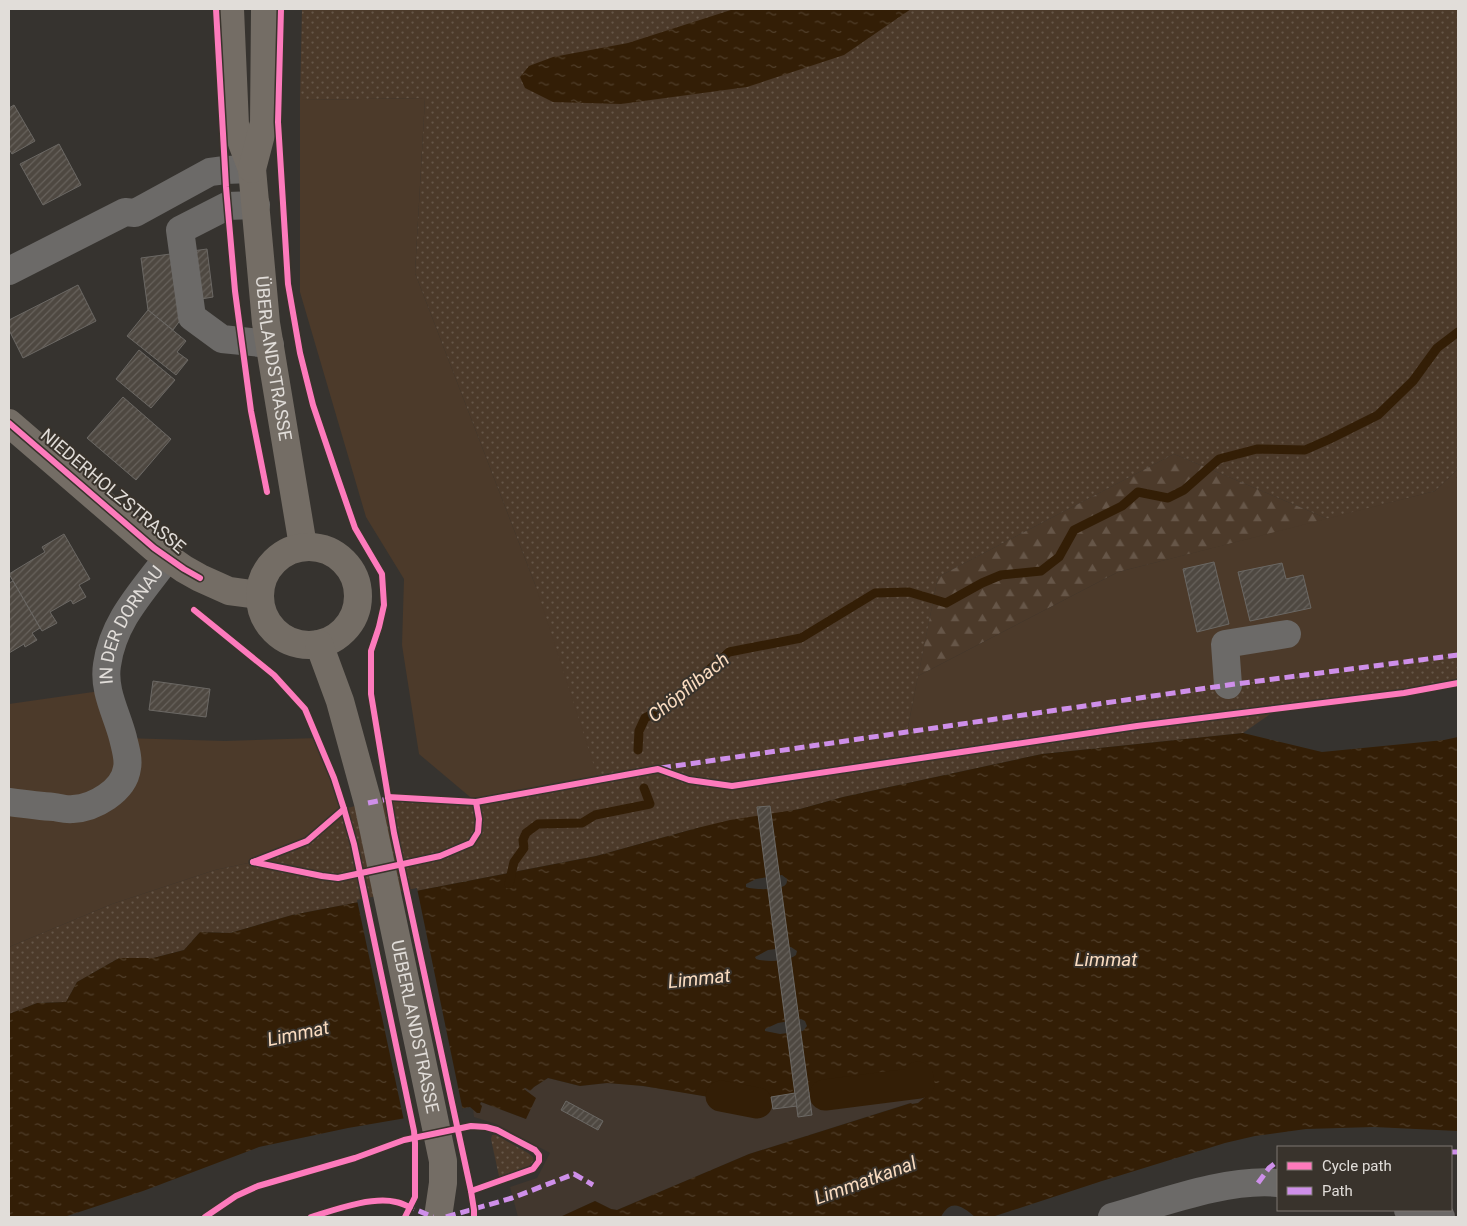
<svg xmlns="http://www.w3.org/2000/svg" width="1467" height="1226" font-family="Roboto,sans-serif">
  <defs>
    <pattern id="grass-dots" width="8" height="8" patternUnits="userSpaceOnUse" patternTransform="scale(1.25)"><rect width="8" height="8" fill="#4c3a2a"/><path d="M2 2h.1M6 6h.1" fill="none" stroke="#665648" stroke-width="1.8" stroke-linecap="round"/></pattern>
    <pattern id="forest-firs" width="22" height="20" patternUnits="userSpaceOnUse" patternTransform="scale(1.25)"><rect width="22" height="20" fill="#4c3a2a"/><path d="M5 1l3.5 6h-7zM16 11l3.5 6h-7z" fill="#665648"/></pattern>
    <pattern id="water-ripples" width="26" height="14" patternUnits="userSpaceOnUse" patternTransform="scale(1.25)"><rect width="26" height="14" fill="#331e06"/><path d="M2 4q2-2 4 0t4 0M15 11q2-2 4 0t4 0" fill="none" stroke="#503e2a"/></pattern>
    <pattern id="building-hatch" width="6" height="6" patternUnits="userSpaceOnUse" patternTransform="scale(1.25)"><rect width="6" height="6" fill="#4e4841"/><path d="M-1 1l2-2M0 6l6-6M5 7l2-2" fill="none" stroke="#67625c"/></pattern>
  </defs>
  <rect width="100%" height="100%" fill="#36332f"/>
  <polygon fill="#42372e" points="926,1076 930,1077 931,1081 931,1092 929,1096 918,1103 912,1104 910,1103 749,1154 617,1210 611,1209 595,1201 560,1217 518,1217 510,1187 537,1178 550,1153 496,1124 474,1117 473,1109 477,1113 481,1102 526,1119 530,1094 524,1089 525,1088 530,1091 534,1087 548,1078 580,1086 607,1083 626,1084 665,1089 720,1099 721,1094 748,1095 758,1099"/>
  <g fill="url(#grass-dots)">
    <polygon points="302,9 1458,9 1458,469 1435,491 1328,519 1174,454 938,577 907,732 1228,685 1458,655 1458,683 1404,693 1279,708 1243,733 1042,754 843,797 800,809 697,828 596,856 292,915 230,933 200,932 184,950 153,958 119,958 77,982 66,1002 37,1003 9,1014 9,947 112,904 215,870 253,862 307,841 344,809 388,797 476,802 536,587 415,273 425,98 300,100"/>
    <path d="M492,1135H496L528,1153L533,1157L534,1161C528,1170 510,1174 499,1176L491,1139Z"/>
  </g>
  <polygon fill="url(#forest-firs)" points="1174,454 1328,519 1118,572 918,676 938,577"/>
  <g fill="#4c3a2a">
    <polygon points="425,98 415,273 536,587 597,775 476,802 419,754 402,645 404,579 366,517 300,292 300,100"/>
    <polygon points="1458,469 1458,655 1228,685 907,732 918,676 1118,572 1435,491"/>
    <polygon points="107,690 123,738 225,741 318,738 334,778 344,809 307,841 253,862 215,870 112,904 9,947 9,704"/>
  </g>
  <g fill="url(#water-ripples)" fill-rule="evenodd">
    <polygon points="734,9 911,9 844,55 747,87 621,104 553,102 525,88 520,77 529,66 553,57 628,43"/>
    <path d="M1243,733L1322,752L1444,740L1458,737V1131L1374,1127L1306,1129L1255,1136L1225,1143L1102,1181L992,1217H975C962,1206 951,1198 941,1217H560L595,1201L611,1209L617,1210L749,1154L911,1103L912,1104L918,1103L930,1093L931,1081L930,1077L926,1076L758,1099L748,1095L721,1094V1099L643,1086L607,1083L580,1086L548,1078L534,1087L530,1091L525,1088L524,1089L536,1098L526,1119L481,1102L480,1104L482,1106L480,1113H477L470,1107L348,1128L259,1147L143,1191L64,1217H9V1014L37,1003L66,1002L77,982L119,958H153L184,950L200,932L230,933L292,915L596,856L697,828L730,820L800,809L843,797L1042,754ZM782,875L787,879C787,882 787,884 784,886C776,890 754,890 746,887V884L756,879ZM791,947L797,951L796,955C787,962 766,962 756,959L755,957L768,950ZM801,1019L805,1021L807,1026L803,1031L780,1034L765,1031V1029L778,1023Z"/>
  </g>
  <polygon fill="#36332f" points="417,888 463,1111 404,1121 357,900"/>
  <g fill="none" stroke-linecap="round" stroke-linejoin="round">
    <g stroke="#331e06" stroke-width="9">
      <polyline points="638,750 639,731 645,718 669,705 729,652 801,638 875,593 909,592 946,603 982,583 1001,575 1041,571 1059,557 1074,530 1122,506 1138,492 1168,498 1184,490 1219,459 1257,449 1305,450 1330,439 1378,415 1413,381 1437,348 1458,332"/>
      <polyline points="509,884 514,862 524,848 523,840 526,833 538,824 582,823 595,815 650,804 644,788"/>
    </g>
    <g stroke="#331e06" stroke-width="31">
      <polyline points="825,1095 919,1083 918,1077"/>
      <polyline points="721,1096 757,1103"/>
    </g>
  </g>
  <g fill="url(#building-hatch)" stroke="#6b6864">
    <polygon points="14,105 35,141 12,154 9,149 9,108"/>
    <polygon points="59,144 81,185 43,205 20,164"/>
    <polygon points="207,249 213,297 195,300 173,330 148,310 141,258"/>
    <polygon points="78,285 96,321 23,358 9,330 9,320"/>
    <polygon points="148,310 186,341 177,352 188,360 176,375 127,336"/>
    <polygon points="139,350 175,380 151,408 116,379"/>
    <polygon points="123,397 171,439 136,480 87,438"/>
    <polygon points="64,534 90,579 79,585 86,597 73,604 71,600 50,612 57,623 42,631 9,574 45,552 42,547"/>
    <polygon points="1214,562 1229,624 1197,632 1183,569"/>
    <polygon points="1282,563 1286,579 1303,575 1311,608 1250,621 1238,572"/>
    <polygon points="13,581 40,628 32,633 37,640 25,647 24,644 9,653 9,583"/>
    <polygon points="153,681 210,689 206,717 149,710"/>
    <polygon points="770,806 812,1115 798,1117 757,807"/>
    <polygon points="795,1093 797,1106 773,1109 771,1097"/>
    <polygon points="566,1101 603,1121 598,1130 561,1110"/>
  </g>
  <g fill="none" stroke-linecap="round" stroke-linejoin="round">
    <g stroke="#6c6a68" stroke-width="28">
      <polyline points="256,205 227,206 180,230 192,317 222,339 270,344"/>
      <polyline points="9,271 125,212 135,213 210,172 225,170 252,169"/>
      <polyline points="1228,685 1225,644 1287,634"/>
      <path id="s1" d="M9,802C24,804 39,806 54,807C60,808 67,810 73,809C94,808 124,791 127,768C129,759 125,747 123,738C117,714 103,691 107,665C113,621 142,592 168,557"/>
      <polyline points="1408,1210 1441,1217"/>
      <path d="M1112,1217C1162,1203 1227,1178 1278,1183"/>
    </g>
    <g stroke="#746d65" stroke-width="28">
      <path id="s2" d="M230,9L235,125L252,169L266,323L303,546"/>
      <polyline points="252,169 264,123 265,9"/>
      <polyline points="9,423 154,548 184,569 200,578 229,591 259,595"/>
      <circle cx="309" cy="596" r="49"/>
      <path id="s3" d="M319,644L340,701L368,803L443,1161V1183L438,1217"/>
    </g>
    <g stroke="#ce8fe9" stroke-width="5" stroke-dasharray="10 5" stroke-linecap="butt">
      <polyline points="661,768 1228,685 1458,655"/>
      <polyline points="368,803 392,798"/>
      <polyline points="1451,1152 1458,1152"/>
      <polyline points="1258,1183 1269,1168 1278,1161"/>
      <polyline points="405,1205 433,1217"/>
      <polyline points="446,1217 512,1198 574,1174 593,1185"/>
    </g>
    <g stroke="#39332c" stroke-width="9">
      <g id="cycleway">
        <polyline points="216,9 226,187 235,291 251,411 267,492"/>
        <polyline points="281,9 278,122 288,284 300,353 313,405 337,476 355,528 382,574 384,605 379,627 371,651 371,694 394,833 471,1191 474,1210 474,1217"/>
        <polyline points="9,423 154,548 184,569 200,578"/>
        <polyline points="194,610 274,675 305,709 334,778 344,809 354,844 414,1131 415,1143 415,1197 405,1217"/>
        <polyline points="388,797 476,802 658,769 689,780 732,786 1137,726 1404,693 1458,683"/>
        <polyline points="253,862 322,876 338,878 440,856 466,845 471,843 478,832 479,819 476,802"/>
        <polyline points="253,862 307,841 344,809"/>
        <polyline points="205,1217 236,1196 258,1186 355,1158 404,1140 471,1126 486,1127 497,1130 535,1150 539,1155 539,1161 533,1169 471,1191"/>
        <path d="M311,1217C334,1210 372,1196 396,1202C401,1203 405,1205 410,1207"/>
      </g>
    </g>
    <use href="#cycleway" stroke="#fd7abc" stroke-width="6"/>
  </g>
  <g text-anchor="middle" stroke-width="4" stroke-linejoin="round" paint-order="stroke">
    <g font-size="18" fill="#e1ddd9" stroke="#39332c">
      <text dy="6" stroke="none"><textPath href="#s2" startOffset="354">ÜBERLANDSTRASSE</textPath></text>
      <text transform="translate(113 491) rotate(40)" y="6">NIEDERHOLZSTRASSE</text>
      <text dy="6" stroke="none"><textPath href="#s1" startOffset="289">IN DER DORNAU</textPath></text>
      <text dy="6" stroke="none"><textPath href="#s3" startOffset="395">UEBERLANDSTRASSE</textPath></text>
    </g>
    <g font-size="19" font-style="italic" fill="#fadcc0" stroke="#39332c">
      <text transform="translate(688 687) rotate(-39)" y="7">Chöpflibach</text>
      <text x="1106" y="966">Limmat</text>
      <text transform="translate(699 978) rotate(-6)" y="7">Limmat</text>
      <text transform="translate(298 1033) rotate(-12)" y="7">Limmat</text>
      <text transform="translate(865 1180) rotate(-20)" y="7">Limmatkanal</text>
    </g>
  </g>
  <rect width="1467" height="1226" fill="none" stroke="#e1ddd9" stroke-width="20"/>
  <rect x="1277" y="1146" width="175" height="65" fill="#39332c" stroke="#7c7771"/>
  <rect x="1287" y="1162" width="25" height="8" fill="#fd7abc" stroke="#7c7771"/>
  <text x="1322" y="1171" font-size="15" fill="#e1ddd9">Cycle path</text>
  <rect x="1287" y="1187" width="25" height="8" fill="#ce8fe9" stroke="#7c7771"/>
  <text x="1322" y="1196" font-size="15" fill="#e1ddd9">Path</text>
</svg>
